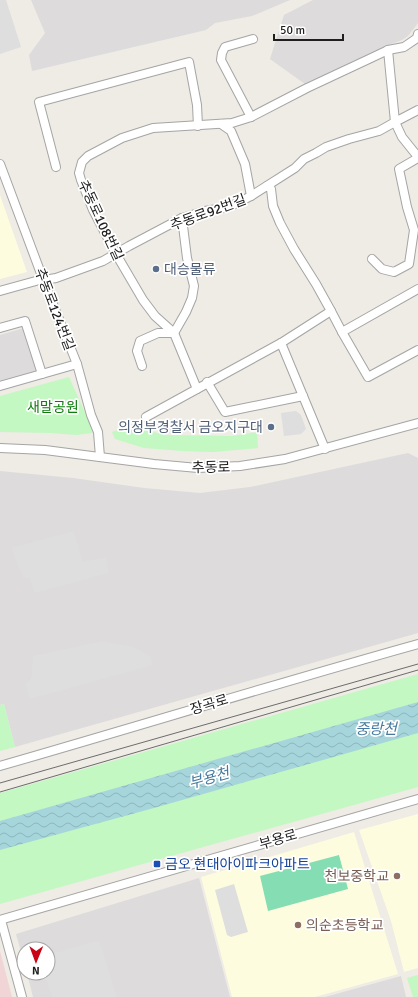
<svg xmlns="http://www.w3.org/2000/svg" width="418" height="997" font-family="Signika,'Noto Sans KR',sans-serif">
  <defs>
    <pattern id="water-waves" width="16" height="10" patternUnits="userSpaceOnUse"><rect width="16" height="10" fill="#a6d5dc"/><path d="M0 5q4-4 8 0t8 0" fill="none" stroke="#8eb6bc"/></pattern>
  </defs>
  <rect width="100%" height="100%" fill="#efebe5"/>
  <g fill="#dddbdc">
    <polygon points="31,0 290,0 252,16 215,23 206,30 32,71 29,55 45,33"/>
    <polygon points="313,0 418,0 418,23 408,36 402,40 386,46 305,84 270,59 284,15"/>
    <polygon points="24,328 37,371 0,382 0,335"/>
    <polygon points="408,453 418,458 418,633 15,747 4,704 0,705 0,471 73,478 144,488 200,493 250,487"/>
    <polygon points="199,878 230,997 33,997 27,973 48,973 48,949 24,949 24,962 16,934"/>
    <polygon points="401,976 406,997 325,997"/>
  </g>
  <polygon fill="#f0d4d6" points="0,951 12,997 0,997"/>
  <g fill="#fefcdf">
    <polygon points="0,195 27,272 0,279"/>
    <polygon points="418,814 418,968 404,972 391,921 359,830"/>
    <polygon points="354,832 398,974 315,997 232,997 201,877"/>
  </g>
  <g fill="#c3f8c2">
    <polygon points="69,377 91,426 92,433 76,435 51,433 0,432 0,396"/>
    <polygon points="128,426 166,435 232,436 257,432 258,448 213,452 182,451 144,448 115,439 112,432"/>
    <polygon points="418,674 418,787 0,904 0,793"/>
    <polygon points="4,704 15,747 0,751 0,705"/>
    <polygon points="418,975 418,997 413,997 407,978"/>
  </g>
  <polygon fill="#84ddb3" points="339,855 348,889 268,911 260,876"/>
  <g fill="#dedede">
    <polygon points="0,0 6,0 21,47 0,54"/>
    <polygon points="296,411 301,415 306,429 301,434 284,436 281,413"/>
    <polygon points="74,531 83,562 106,557 109,573 35,593 29,578 23,578 11,548"/>
    <polygon points="102,641 134,647 150,656 153,665 30,699 25,683 31,680 33,656"/>
    <polygon points="234,884 248,932 231,937 227,935 215,890"/>
    <polygon points="99,940 117,997 52,997 44,973 48,973 48,955"/>
  </g>
  <polygon fill="url(#water-waves)" points="418,702 418,733 154,808 0,850 0,821"/>
  <g fill="none" stroke-linecap="round" stroke-linejoin="round">
    <g stroke="#a5a5a5" stroke-width="10">
      <g id="street">
        <polyline points="388,50 395,122 418,110"/>
        <polyline points="251,117 221,60 222,53 225,47 253,39"/>
        <polyline points="221,124 231,131 245,164 251,196"/>
        <polyline points="0,164 43,279 77,364 91,415 98,432 100,457"/>
        <polyline points="56,167 39,102 189,62 197,105 198,126"/>
        <polyline points="267,186 271,189 273,206 280,223 294,249 316,284 331,311 281,343"/>
        <polyline points="372,259 382,269 394,272 409,264 414,230 407,207 399,169 418,158"/>
        <polyline points="0,291 43,279 50,279 56,278 103,261 129,246 182,218 205,211 229,207 251,196 295,168 304,159 316,153 326,147 349,139 379,131 395,122 402,137 418,157"/>
        <polyline points="331,311 342,332 368,377 418,350"/>
        <polyline points="0,328 25,321 42,374"/>
        <polyline points="342,332 418,289"/>
        <polyline points="142,366 137,351 140,341 158,333 174,333 186,312 192,298 194,286 187,258 182,218"/>
        <polyline points="207,382 225,412 303,396"/>
        <polyline points="0,386 77,364"/>
        <polyline points="146,417 197,389"/>
        <polyline points="0,448 45,450 154,464 198,468 240,466 285,459 418,423"/>
        <polyline points="325,449 281,343 197,389 174,333 155,316 143,300 116,254 93,210 81,180 79,173 82,162 88,156 122,138 153,128 232,123 251,117 307,88 369,59 388,50 404,47 417,38 418,34"/>
        <path d="M0,766C139,726 278,683 418,644"/>
        <polyline points="0,920 418,799"/>
        <polyline points="1,920 22,997"/>
      </g>
    </g>
    <use href="#street" stroke="#fff" stroke-width="8"/>
    <g stroke="#6c6c6c" stroke-width="1">
      <polyline points="0,783 418,664"/>
      <polyline points="0,792 418,670"/>
    </g>
  </g>
  <g fill="#5c6f8a" stroke="#fff" stroke-width="1.5">
    <circle cx="156" cy="269" r="4"/>
    <circle cx="271" cy="427" r="4"/>
  </g>
  <rect fill="#1a4fb4" stroke="#fff" stroke-width="1.5" x="153" y="860" width="8" height="8" rx="2"/>
  <g fill="#8d6e63" stroke="#fff" stroke-width="1.5">
    <circle cx="397" cy="876" r="4"/>
    <circle cx="298" cy="925" r="4"/>
  </g>
  <g text-anchor="middle" stroke-width="3.5" stroke-linejoin="round" paint-order="stroke">
    <g font-size="14" fill="#1e1e1e" stroke="#fff">
      <text transform="translate(208 212) rotate(-20)" y="5">추동로92번길</text>
      <text transform="translate(101 220) rotate(65)" y="5">추동로108번길</text>
      <text transform="translate(55 309) rotate(69)" y="5">추동로124번길</text>
      <text transform="translate(211 467) rotate(-1)" y="5">추동로</text>
      <text transform="translate(209 704) rotate(-17)" y="5">장곡로</text>
      <text transform="translate(278 839) rotate(-16)" y="5">부용로</text>
    </g>
    <g font-size="14" fill="#4e5e75" stroke="#fff" text-anchor="start">
      <text x="164" y="274">대승물류</text>
      <text x="263" y="432" text-anchor="end">의정부경찰서 금오지구대</text>
    </g>
    <g font-size="14" fill="#0e7c0d" stroke="#fff">
      <text x="53" y="412">새말공원</text>
    </g>
    <g font-size="14" fill="#164399" stroke="#fff" text-anchor="start">
      <text x="165" y="869">금오 현대아이파크아파트</text>
    </g>
    <g font-size="14" fill="#785e54" stroke="#fff" text-anchor="end">
      <text x="389" y="881">천보중학교</text>
      <text x="306" y="930" text-anchor="start">의순초등학교</text>
    </g>
    <g font-size="15" font-style="italic" fill="#46799d" stroke="#fff">
      <text x="376" y="734">중랑천</text>
      <text transform="translate(209 778) rotate(-16)" y="5">부용천</text>
    </g>
  </g>
  <g transform="translate(36 961) rotate(181)"><circle r="19" fill="#ffffff" stroke="#a5a5a5"/>
  <path d="M0-3L7 15L0 10L-7 15Z" fill="#c90415"/>
  <text y="-6" font-size="11" font-weight="bold" text-anchor="middle" fill="#1e1e1e">N</text>
  </g>
  <path d="M274 34v6h69v-6" fill="none" stroke="#1e1e1e" stroke-width="2"/>
  <text x="280" y="34" font-size="12" fill="#1e1e1e" stroke="#ffffff" stroke-width="3" paint-order="stroke">50 m</text>
</svg>
